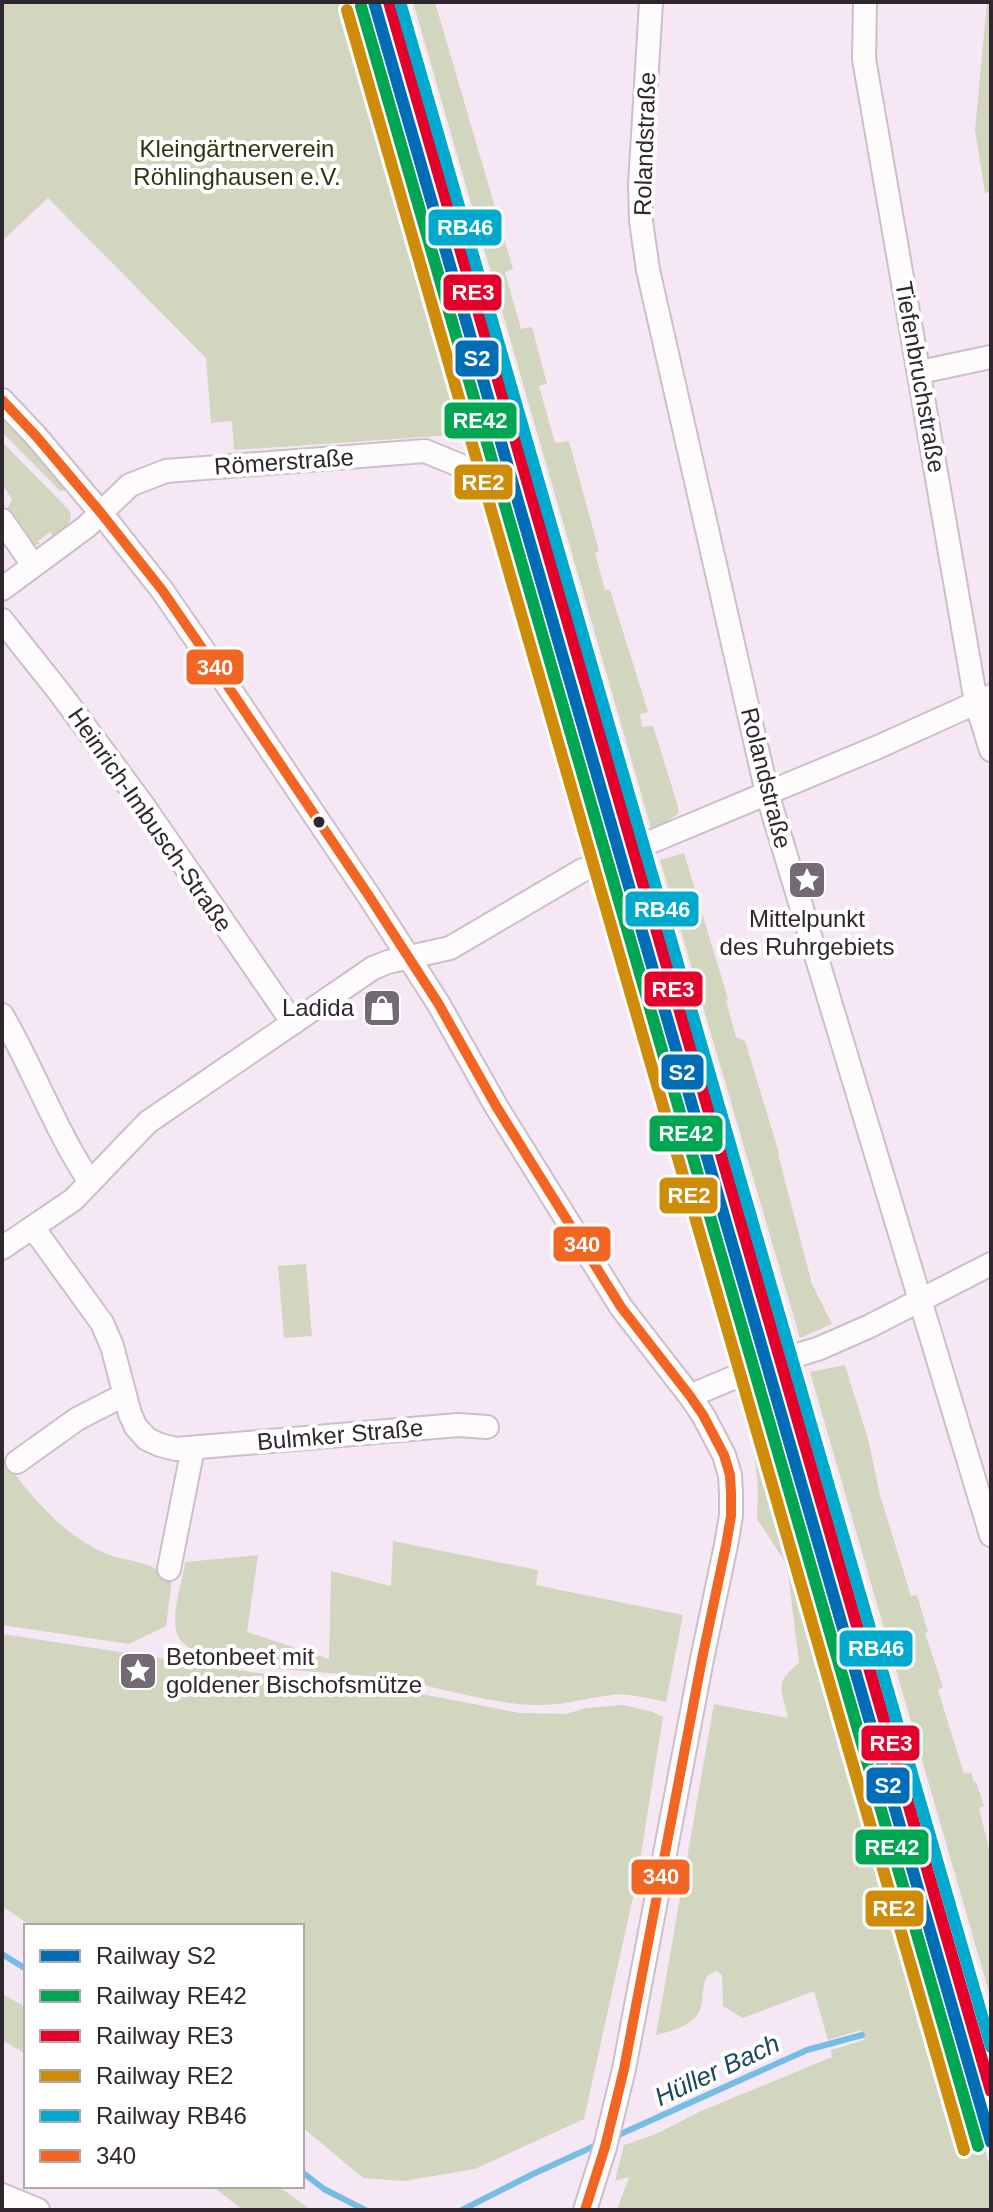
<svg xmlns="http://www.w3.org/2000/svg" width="993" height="2212" font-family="Helvetica,sans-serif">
  <rect width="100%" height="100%" fill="#f5e7f4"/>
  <g fill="#d3d6bf">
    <path d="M2,2H367L373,21L369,23L503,492L496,493L490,473L482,476C472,462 467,452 467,434L234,450L232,421L211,423L206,358L48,198L2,241Z"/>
    <polygon points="413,2 435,2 513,269 505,272 521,329 532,327 547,384 539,386 555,443 569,441 599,551 595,553 605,590 610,590 648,712 640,714 642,727 653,726 677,803 679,813 663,824 651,828"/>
    <polygon points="987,2 991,2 991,192 985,193 975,130"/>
    <polygon points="2,417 69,490 60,491 2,432"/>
    <path d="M2,442L70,511C74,524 62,529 53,536L50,532L38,541L40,544L29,546L4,516L12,499L2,484Z"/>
    <path d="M506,501L545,636L552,667L557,679L603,841C589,840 582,840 574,828L492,506Z"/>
    <polygon points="684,853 728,999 726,1000 736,1037 745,1041 779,1153 778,1154 812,1284 832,1324 800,1338 660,860"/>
    <polygon points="612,875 680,1106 677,1111 680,1125 686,1128 750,1350 734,1352 678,1157 679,1156 668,1122 673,1119 667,1100 662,1101 662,1099 600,886"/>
    <polygon points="306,1264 312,1336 284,1338 278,1266"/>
    <polygon points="845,1365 868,1439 880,1495 911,1596 917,1595 928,1632 925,1633 943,1687 938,1690 964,1774 971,1772 974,1783 976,1782 984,1806 979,1808 991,1857 991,1999 810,1372"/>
    <path d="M760,1387L804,1535L801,1540L805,1555L810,1557L833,1641L860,1728L867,1742L991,2170V2210H617L629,2177L615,2181L624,2145L656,2134L699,2112L832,2057L831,2050L864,2040L861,2030L828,2040L814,1991L743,2018L723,2006L722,1975L716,1971L707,1976C703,1985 703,1992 702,2002C699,2025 675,2030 656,2035L714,1704L788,1718C782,1689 773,1684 799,1663L788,1573L784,1560L757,1519L758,1489L751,1415Z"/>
    <path d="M2,1458C32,1496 57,1530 102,1552C117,1559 135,1560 150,1566C158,1569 163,1576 172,1579L166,1626L129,1644L2,1625Z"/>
    <path d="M393,1541L538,1570L536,1585L683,1615L666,1702C650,1699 628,1693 612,1695C586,1698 561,1706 534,1705C483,1703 430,1684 379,1677C337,1672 212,1670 183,1643C165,1626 183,1584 185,1562L258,1555L247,1632L329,1659L331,1571L391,1586Z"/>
    <polygon points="2,1634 278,1676 374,1685 520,1713 567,1714 585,1708 623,1705 650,1711 663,1717 637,1879 584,2119 475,2169 404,2181 363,2178 302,2127 302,1926 31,1926 2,1906"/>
    <polygon points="2,1994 26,2007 26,2054 2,2040"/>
    <polygon points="212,2186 278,2186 311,2210 243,2210"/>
  </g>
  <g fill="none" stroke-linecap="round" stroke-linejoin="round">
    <g stroke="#75bde4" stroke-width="6">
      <polyline points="2,1954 26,1969"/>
      <polyline points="614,2137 807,2050 862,2035"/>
      <polyline points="302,2172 324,2189 365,2210"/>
      <polyline points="462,2210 533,2174 601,2143"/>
    </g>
    <g stroke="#cbc0ca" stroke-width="26">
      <g id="minor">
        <polyline points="651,2 640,185 641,221 648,270 767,793 991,1535"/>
        <polyline points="865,2 864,59 976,702 991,750"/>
        <polyline points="920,372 991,357"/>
        <polyline points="2,400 36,436 101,513 162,590 217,670 369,896 438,1003 496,1106 621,1307 690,1396 703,1415 724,1455 730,1475 731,1493 731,1516 726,1545 702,1659 624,2069 605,2147 585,2210"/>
        <polyline points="2,520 33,565"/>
        <polyline points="2,589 86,527 130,485 166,471 425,451 464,467 473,476"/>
        <polyline points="2,620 60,693 143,805 293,1023"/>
        <path d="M2,1015C34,1070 55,1130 90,1182"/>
        <polyline points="34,1229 102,1323 112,1346 130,1414 136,1427 147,1439 160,1445 176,1449 458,1425 487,1427"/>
        <polyline points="2,1248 73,1200 148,1122 373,968 388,962 450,948 581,871 878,747 991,696"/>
        <polyline points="690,1396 754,1369 820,1348 870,1326 991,1264"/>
        <polyline points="17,1462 77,1419 124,1395"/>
        <polyline points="169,1569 193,1448"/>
        <polyline points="2,2195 38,2210"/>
      </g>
    </g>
    <use href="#minor" stroke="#fefbfd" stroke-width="22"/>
    <g stroke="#fff" stroke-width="16">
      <polyline id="bus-1" points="2,400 36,436 101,513 162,590 217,670 369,896 438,1003 496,1106 621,1307 690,1396 703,1415 724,1455 730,1475 731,1493 731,1516 726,1545 702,1659 624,2069 605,2147 585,2210"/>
    </g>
    <use href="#bus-1" stroke="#f26522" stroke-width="10"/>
    <g stroke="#fff" stroke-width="18">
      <polyline id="rail-1" points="374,2 991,2142"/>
    </g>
    <g stroke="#fff" stroke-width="18">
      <polyline id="rail-2" points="361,6 978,2146"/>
    </g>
    <g stroke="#fff" stroke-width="18">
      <polyline id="rail-3" points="389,2 991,2091"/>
    </g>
    <g stroke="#fff" stroke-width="18">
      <polyline id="rail-4" points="347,10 964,2150"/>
    </g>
    <g stroke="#fff" stroke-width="18">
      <polyline id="rail-5" points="400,2 991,2047"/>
    </g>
    <use href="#rail-1" stroke="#006db6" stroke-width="12"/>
    <use href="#rail-2" stroke="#00a651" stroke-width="12"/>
    <use href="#rail-3" stroke="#e4002b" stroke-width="12"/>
    <use href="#rail-4" stroke="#cf8c09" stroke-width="12"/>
    <use href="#rail-5" stroke="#00a9ce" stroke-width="12"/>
  </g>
  <defs>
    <g id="sight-square" transform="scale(2)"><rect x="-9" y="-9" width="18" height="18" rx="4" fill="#746a73" stroke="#fff"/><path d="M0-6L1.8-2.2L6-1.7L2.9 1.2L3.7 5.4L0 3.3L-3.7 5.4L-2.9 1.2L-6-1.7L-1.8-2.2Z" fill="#fff"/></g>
    <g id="shop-square" transform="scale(2)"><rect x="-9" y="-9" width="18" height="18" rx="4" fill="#746a73" stroke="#fff"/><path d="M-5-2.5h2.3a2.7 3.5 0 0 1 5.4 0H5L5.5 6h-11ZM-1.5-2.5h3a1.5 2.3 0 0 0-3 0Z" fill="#fff"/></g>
  </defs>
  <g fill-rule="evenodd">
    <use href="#sight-square" x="807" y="880"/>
    <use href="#shop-square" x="382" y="1008"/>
    <use href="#sight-square" x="138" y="1671"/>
  </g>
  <circle fill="#2f262e" stroke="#fff" stroke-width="3" cx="319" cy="822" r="7"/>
  <g text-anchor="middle" stroke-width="8" stroke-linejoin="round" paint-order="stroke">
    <g font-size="24" fill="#2f262e" stroke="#fff">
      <text transform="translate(645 144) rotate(-88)" y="8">Rolandstraße</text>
      <text transform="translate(920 377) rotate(80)" y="8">Tiefenbruchstraße</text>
      <text transform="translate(284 462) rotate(-4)" y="8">Römerstraße</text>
      <text transform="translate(766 778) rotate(76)" y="8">Rolandstraße</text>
      <text transform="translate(150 820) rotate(55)" y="8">Heinrich-Imbusch-Straße</text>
      <text transform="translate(340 1435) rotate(-5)" y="8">Bulmker Straße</text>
    </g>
    <g font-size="24" fill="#2b350f" stroke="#fff">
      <text x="237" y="157">Kleingärtnerverein<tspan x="237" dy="28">Röhlinghausen e.V.</tspan></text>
    </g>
    <g font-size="24" fill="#2f262e" stroke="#fff">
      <text x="807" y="927">Mittelpunkt<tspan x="807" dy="28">des Ruhrgebiets</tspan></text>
      <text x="354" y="1016" text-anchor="end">Ladida</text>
      <text x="166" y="1665" text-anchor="start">Betonbeet mit<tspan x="166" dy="28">goldener Bischofsmütze</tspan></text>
    </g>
    <g font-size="26" font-style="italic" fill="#1b475d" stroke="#fff">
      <text transform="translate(717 2070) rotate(-25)" y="9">Hüller Bach</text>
    </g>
  </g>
  <g stroke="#fff" stroke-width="3">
    <rect x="427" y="208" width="76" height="39" rx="8" fill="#00a9ce"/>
    <rect x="442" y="273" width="61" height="39" rx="8" fill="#e4002b"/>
    <rect x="454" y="339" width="46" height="39" rx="8" fill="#006db6"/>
    <rect x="443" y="401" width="75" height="39" rx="8" fill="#00a651"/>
    <rect x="453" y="463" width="61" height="38" rx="8" fill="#cf8c09"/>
    <rect x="185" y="648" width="60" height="38" rx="8" fill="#f26522"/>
    <rect x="624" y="890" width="76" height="38" rx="8" fill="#00a9ce"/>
    <rect x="643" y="970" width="61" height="38" rx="8" fill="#e4002b"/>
    <rect x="660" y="1053" width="45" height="38" rx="8" fill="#006db6"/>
    <rect x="648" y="1114" width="76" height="39" rx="8" fill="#00a651"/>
    <rect x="658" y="1176" width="61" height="39" rx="8" fill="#cf8c09"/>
    <rect x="552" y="1225" width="60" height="38" rx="8" fill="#f26522"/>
    <rect x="838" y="1629" width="76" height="39" rx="8" fill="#00a9ce"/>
    <rect x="860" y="1724" width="61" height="38" rx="8" fill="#e4002b"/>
    <rect x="865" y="1766" width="46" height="39" rx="8" fill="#006db6"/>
    <rect x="854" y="1828" width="76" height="38" rx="8" fill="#00a651"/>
    <rect x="630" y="1858" width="61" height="38" rx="8" fill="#f26522"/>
    <rect x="864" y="1889" width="61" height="39" rx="8" fill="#cf8c09"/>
  </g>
  <g font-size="22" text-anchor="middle" font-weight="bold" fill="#fff">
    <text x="465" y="235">RB46</text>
    <text x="473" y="300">RE3</text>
    <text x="477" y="366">S2</text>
    <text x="480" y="428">RE42</text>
    <text x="483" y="490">RE2</text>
    <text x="215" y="675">340</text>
    <text x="662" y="917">RB46</text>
    <text x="673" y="997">RE3</text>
    <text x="682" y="1080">S2</text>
    <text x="686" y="1141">RE42</text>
    <text x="689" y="1203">RE2</text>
    <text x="582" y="1252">340</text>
    <text x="876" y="1656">RB46</text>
    <text x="891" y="1751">RE3</text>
    <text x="888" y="1793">S2</text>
    <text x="892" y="1855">RE42</text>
    <text x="661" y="1884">340</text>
    <text x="894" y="1916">RE2</text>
  </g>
  <rect width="993" height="2212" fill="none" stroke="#2f262e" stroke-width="8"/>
  <rect x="24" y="1924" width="280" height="264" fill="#ffffff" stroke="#aca8ab" stroke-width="2"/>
  <rect x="40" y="1950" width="40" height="12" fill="#006db6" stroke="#aca8ab" stroke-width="2"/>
  <text x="96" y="1964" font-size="24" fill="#2f262e">Railway S2</text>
  <rect x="40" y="1990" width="40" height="12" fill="#00a651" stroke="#aca8ab" stroke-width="2"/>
  <text x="96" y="2004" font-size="24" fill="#2f262e">Railway RE42</text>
  <rect x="40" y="2030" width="40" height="12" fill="#e4002b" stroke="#aca8ab" stroke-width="2"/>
  <text x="96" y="2044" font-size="24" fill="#2f262e">Railway RE3</text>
  <rect x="40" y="2070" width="40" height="12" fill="#cf8c09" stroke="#aca8ab" stroke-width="2"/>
  <text x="96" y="2084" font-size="24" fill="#2f262e">Railway RE2</text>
  <rect x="40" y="2110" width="40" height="12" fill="#00a9ce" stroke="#aca8ab" stroke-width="2"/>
  <text x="96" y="2124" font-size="24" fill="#2f262e">Railway RB46</text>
  <rect x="40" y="2150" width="40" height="12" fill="#f26522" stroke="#aca8ab" stroke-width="2"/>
  <text x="96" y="2164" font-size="24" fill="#2f262e">340</text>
</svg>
